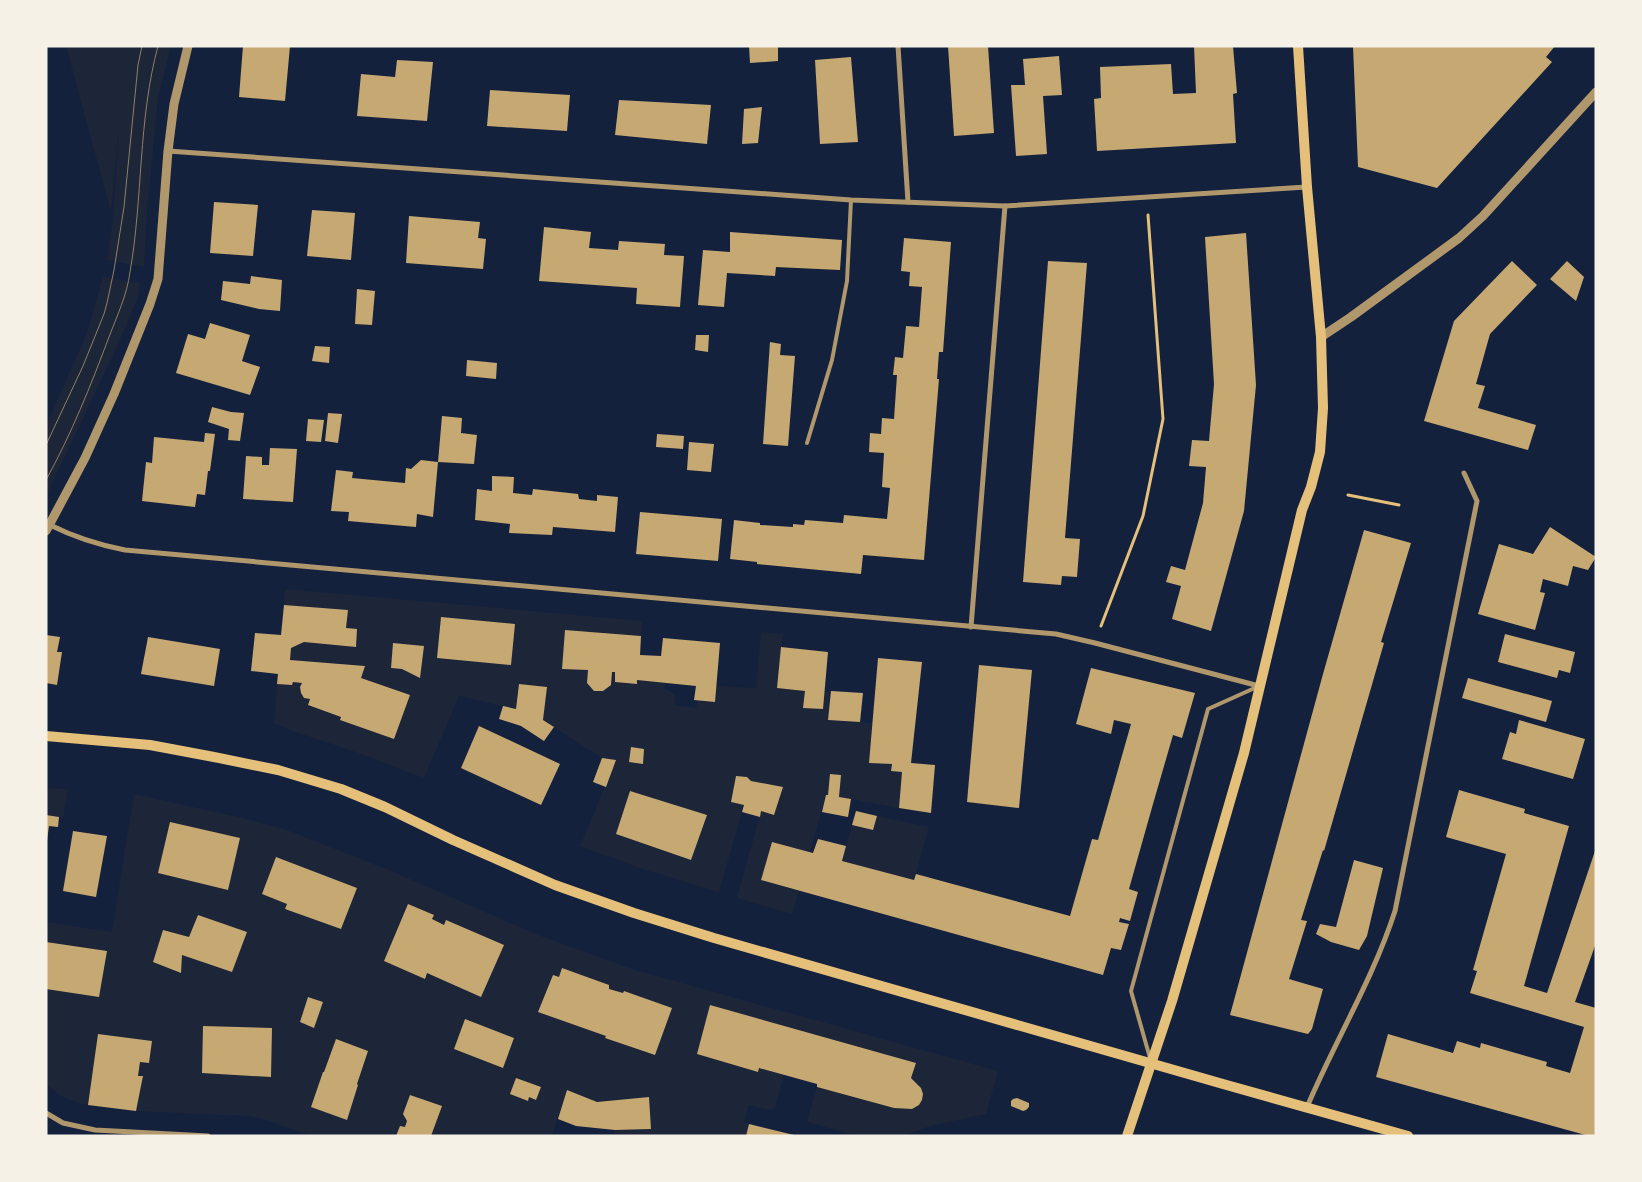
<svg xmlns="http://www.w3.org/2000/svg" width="1642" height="1182" font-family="Commissioner,sans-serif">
  <rect width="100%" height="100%" fill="#14213d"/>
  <g fill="#1d2539" fill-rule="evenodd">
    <polygon points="66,46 171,46 158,98 147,213 144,267 107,260 113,219 120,115 111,212"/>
    <polygon points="103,277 140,283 137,300 114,353 46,496 46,426 87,333"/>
    <path d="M285,589L643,621L641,636L566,630L562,669L588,670L587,683L594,691H603L611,685L612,672H615V682L637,684V680L665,683L664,688L675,694L674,705L696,708L698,700L715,702L716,686L756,688L761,632L783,634L777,688L824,692L831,691L828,720L872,723L869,762L892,764L891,771L902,772L899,808L839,797L841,775L830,774L828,795H826L810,852L772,842L761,880L799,891L792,914L737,898L761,811L774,815L782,787L751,781L747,777L736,776L731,802L744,805L719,892L646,870L580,846L616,761L602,758L543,720L546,687L519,684L516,709L459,696L424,778L353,751L290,730L274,723L277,684L292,685L293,682L303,683C298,691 301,698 310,699L308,706L341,717L340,720L394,739L361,678L364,666L290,660L291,648L304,642L355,647L357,630L346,628L348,610L284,605ZM441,617L515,624L510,664L437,658ZM394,643L424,646L420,677L402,669L391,668ZM631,791L706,815L691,860L616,834Z"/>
    <polygon points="46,788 68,789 63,818 46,815"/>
    <path d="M134,794L247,819L287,830L391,871L538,935L635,970L998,1071L986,1114L930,1126L904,1136H858L807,1122L817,1087L894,1108L908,1109L919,1105L922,1100L923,1094L919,1085L911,1078L916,1063L710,1006L697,1054L757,1072L759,1068L784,1075L775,1108L769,1110L749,1105L744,1122L749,1124L746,1136H615V1130L651,1129L649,1098L597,1102L567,1090L552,1136H312L263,1119L248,1116L136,1111L143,1077L138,1076L140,1062L149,1063L152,1042L99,1034L88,1105C72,1102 56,1096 46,1082V922L112,932ZM277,857L357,888L341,929L285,909L287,904L262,894ZM198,915L247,932L232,972L182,955L181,973L153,962L163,930L189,937ZM465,1019L514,1038L503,1067L454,1049Z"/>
    <polygon points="877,816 929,827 914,880 842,861 852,825 873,830"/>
  </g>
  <g fill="#c6a872">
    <polygon points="243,46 290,46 285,101 239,97"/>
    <polygon points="749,46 778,46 778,61 750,63"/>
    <polygon points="948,46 988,46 994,133 954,136"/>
    <polygon points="1194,46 1233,46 1237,93 1233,94 1236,143 1097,151 1094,99 1101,98 1100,67 1171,64 1173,94 1196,93"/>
    <polygon points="1353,46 1555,46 1546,57 1552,62 1437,188 1358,167"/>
    <polygon points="1059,56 1062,95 1043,96 1047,154 1016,156 1011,85 1025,85 1023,59"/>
    <polygon points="851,57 858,142 820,144 815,60"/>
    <polygon points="397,60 433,62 427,121 357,116 361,74 395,77"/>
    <polygon points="490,90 570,95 567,131 487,126"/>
    <polygon points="619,100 711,105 707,144 615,135"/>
    <polygon points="762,107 758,143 742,144 744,109"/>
    <polygon points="214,202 258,205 253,256 210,253"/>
    <polygon points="312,210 355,213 351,260 307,256"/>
    <polygon points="409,216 480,222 478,238 486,239 483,269 406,263"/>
    <polygon points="544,227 591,232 589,248 618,250 619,241 665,244 664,255 684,256 680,307 636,304 637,288 539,281"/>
    <polygon points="730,232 842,240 840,270 776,267 775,276 727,273 724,307 698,305 703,250 730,252"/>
    <polygon points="1246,233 1256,385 1244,511 1211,631 1172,619 1181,586 1166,582 1171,566 1185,570 1203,503 1206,467 1189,466 1192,440 1209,441 1214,384 1205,237"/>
    <polygon points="904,238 951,242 943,352 939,352 937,379 939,379 924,560 863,555 861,574 757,564 757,562 730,559 734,520 760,523 760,525 793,527 793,524 804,525 805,520 843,523 844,515 887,519 890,488 882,487 884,453 869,452 870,433 881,434 882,418 894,419 897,375 893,375 895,357 903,358 906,326 919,327 922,287 909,286 910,272 901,271"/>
    <polygon points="1048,261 1087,263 1065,538 1080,539 1077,577 1062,576 1061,585 1023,582"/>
    <polygon points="1512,261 1537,285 1490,334 1476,384 1485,386 1478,408 1536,425 1528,450 1424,421 1454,321"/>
    <polygon points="1567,261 1584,277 1576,301 1550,279"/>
    <polygon points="251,276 282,280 280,311 259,309 221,300 223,281 250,284"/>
    <polygon points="357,289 375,291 372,325 355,324"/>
    <polygon points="210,323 250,335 242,361 260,367 250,395 176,373 188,334 205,339"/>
    <polygon points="696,335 709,335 708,352 695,350"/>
    <polygon points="770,342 781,344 780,355 795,356 788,446 763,444"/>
    <polygon points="315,346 330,347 329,363 312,361"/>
    <polygon points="467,360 497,363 496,379 466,376"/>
    <polygon points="212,407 231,412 244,413 240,441 228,440 229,429 208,422"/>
    <polygon points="328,413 342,414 338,443 325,441"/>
    <polygon points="442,416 462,418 461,433 477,435 474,464 438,462"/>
    <polygon points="308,419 324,420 321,442 306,441"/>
    <polygon points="205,433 215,434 210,471 208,471 205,495 197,494 195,507 142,501 146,462 152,463 154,437 204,442"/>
    <polygon points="657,434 684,436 683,449 656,447"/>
    <polygon points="689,442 714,444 711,472 687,470"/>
    <polygon points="270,448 297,449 293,502 243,499 246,456 262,457 262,465 269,465"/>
    <polygon points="421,460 438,462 433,517 417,514 416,527 348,521 349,512 331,511 336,470 353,472 352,478 405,483 406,468 411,469"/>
    <polygon points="492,476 514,477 513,493 532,495 533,489 578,494 579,499 597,501 597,495 618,497 615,532 553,527 552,535 509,533 510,524 475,520 477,489 492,491"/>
    <polygon points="640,512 722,519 718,561 636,554"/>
    <polygon points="1550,527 1596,557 1588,570 1573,566 1568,586 1543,579 1540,592 1545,593 1535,630 1478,614 1499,544 1533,554"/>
    <polygon points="1364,530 1411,543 1381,642 1384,643 1324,851 1323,850 1301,920 1307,921 1289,979 1323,989 1312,1029 1308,1034 1230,1015 1323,674"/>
    <polygon points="284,605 348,610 346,628 357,629 356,647 304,642 291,648 290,660 365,666 361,678 410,695 394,739 340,720 341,717 308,705 310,699 304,698 301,693 300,687 302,683 293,682 292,685 277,684 278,674 251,671 255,633 281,635"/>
    <polygon points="441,617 515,624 511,665 437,658"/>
    <polygon points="565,630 641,636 640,655 661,656 663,638 720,643 715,702 694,700 696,686 637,680 637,684 615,682 615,672 612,672 611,685 603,691 594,691 587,683 588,670 562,669"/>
    <polygon points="1505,634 1575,652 1570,673 1559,670 1557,678 1498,662"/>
    <polygon points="46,635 60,637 57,652 62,652 57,685 46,683"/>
    <polygon points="148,637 220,649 214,686 141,674"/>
    <polygon points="393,643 424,646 420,678 402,669 391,668"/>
    <polygon points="781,647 828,652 823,709 803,708 805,691 777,688"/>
    <polygon points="878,658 922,662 911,763 935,765 931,813 899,808 902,772 891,771 892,764 869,763"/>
    <polygon points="979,665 1032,670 1019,808 967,802"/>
    <polygon points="1091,668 1195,693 1182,738 1173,735 1153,804 1129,889 1138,892 1130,921 1120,918 1119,922 1129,924 1121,950 1111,948 1103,975 761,880 772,842 813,853 818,839 846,846 842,861 914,880 916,874 1070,916 1092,839 1098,840 1131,724 1114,720 1111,734 1076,724"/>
    <polygon points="1468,678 1552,701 1546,722 1462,698"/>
    <polygon points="519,684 547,687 543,720 554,727 544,741 521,726 499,719 503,706 516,709"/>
    <polygon points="831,691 863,693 860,722 828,720"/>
    <polygon points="1519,720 1585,739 1573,779 1502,759 1510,732 1516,734"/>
    <polygon points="479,726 560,764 541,805 461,768"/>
    <polygon points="631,747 644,749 643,764 629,762"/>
    <polygon points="602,758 616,760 606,787 593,782"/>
    <polygon points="830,774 841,775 839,797 851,799 848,817 822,812 826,795 828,795"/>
    <polygon points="736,776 747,777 751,781 783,787 774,815 761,811 760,817 742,812 744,805 731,802"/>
    <polygon points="1459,790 1525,809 1524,813 1569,826 1524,986 1547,993 1596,848 1596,943 1575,1002 1596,1008 1596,1136 1589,1136 1376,1077 1388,1034 1453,1053 1457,1041 1480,1048 1481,1043 1547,1062 1546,1066 1570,1073 1584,1027 1470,993 1477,971 1473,970 1506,854 1446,837"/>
    <polygon points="630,791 707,815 691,860 616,834"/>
    <polygon points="856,811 877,816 873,830 852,825"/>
    <polygon points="46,815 59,817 58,827 49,826 47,840"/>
    <polygon points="170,822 240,838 228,890 158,873"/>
    <polygon points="73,831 107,836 96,897 63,891"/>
    <polygon points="276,857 357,888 341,929 285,909 287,904 262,894"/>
    <polygon points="1354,860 1383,868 1367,936 1359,950 1331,942 1316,934 1320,924 1336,927"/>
    <polygon points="408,904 434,915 432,919 444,925 446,920 504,945 481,997 427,973 425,979 384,961"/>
    <polygon points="198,915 247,932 232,972 182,955 181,973 153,962 163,930 189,937"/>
    <polygon points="46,942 107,951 99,997 46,989"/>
    <polygon points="562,968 609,985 609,989 623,993 624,991 672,1008 655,1055 605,1038 606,1036 538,1012 553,975 559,977"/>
    <polygon points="308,997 323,1002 314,1028 300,1022"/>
    <polygon points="710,1005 916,1063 911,1078 921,1088 923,1094 922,1100 919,1105 912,1109 894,1108 817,1087 817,1084 759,1068 758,1072 697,1054"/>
    <polygon points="465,1019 514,1038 503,1068 454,1049"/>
    <polygon points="203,1026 272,1028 271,1077 202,1073"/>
    <polygon points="98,1034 152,1041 149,1063 140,1062 138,1076 143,1076 136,1111 88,1105"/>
    <polygon points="336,1039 368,1051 357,1084 358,1085 347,1120 311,1107 323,1072 324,1072"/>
    <polygon points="516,1078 541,1087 536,1100 529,1097 528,1101 510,1094"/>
    <polygon points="567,1090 597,1102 649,1097 651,1129 615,1130 576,1126 558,1119"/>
    <polygon points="410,1095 442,1106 431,1136 396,1136 400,1126 405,1127 407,1121 403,1114"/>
    <polygon points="1017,1098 1029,1103 1029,1107 1026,1110 1023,1111 1011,1106 1011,1101 1013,1099"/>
    <polygon points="749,1124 794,1135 794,1136 746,1136"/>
  </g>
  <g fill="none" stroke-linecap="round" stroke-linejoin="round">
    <g stroke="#e5c07b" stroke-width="3">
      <polyline points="1348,495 1399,505"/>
      <polyline points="1101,626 1143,516 1163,419 1148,215"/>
    </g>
    <g stroke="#b1986c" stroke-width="4">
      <polyline points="807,443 832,360 847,281 851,200"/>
      <polyline points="1150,1058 1131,991 1208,709 1257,687"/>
    </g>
    <g stroke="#b1986c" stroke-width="5">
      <polyline points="898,46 908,202"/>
      <polyline points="168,151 851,200 1005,206 1307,187"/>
      <path d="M50,525C74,537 99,545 125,550L1056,634L1095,643L1259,686"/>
      <polyline points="971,627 1005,206"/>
      <path d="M1307,1107C1335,1041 1373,979 1395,911L1477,501L1464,473"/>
      <polyline points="46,1113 63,1123 95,1130 208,1136"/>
    </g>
    <g stroke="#b1986c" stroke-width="9">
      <polyline points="1321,337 1351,317 1459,238 1483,216 1596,92"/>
      <polyline points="46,531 85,458 114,394 150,304 158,279 168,151 174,104 188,46"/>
    </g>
    <g stroke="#e5c07b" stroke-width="10">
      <polyline points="46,736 150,745 214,757 278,770 341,789 385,807 453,840 555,885 634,913 714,938 1223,1084 1408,1136"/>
      <polyline points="1127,1136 1172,1001 1244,753 1302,510 1311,487 1320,452 1323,408 1321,337 1307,187 1298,46"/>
    </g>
    <g stroke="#918062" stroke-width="1">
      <polyline points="46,445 83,366 104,314 107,303 114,270 124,207 138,65 142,46"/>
      <path d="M46,480C71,435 91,385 109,337C117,316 127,295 130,272C143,198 138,120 158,46"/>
    </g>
  </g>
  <rect width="1642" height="1182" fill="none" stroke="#f6f1e7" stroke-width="95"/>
</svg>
